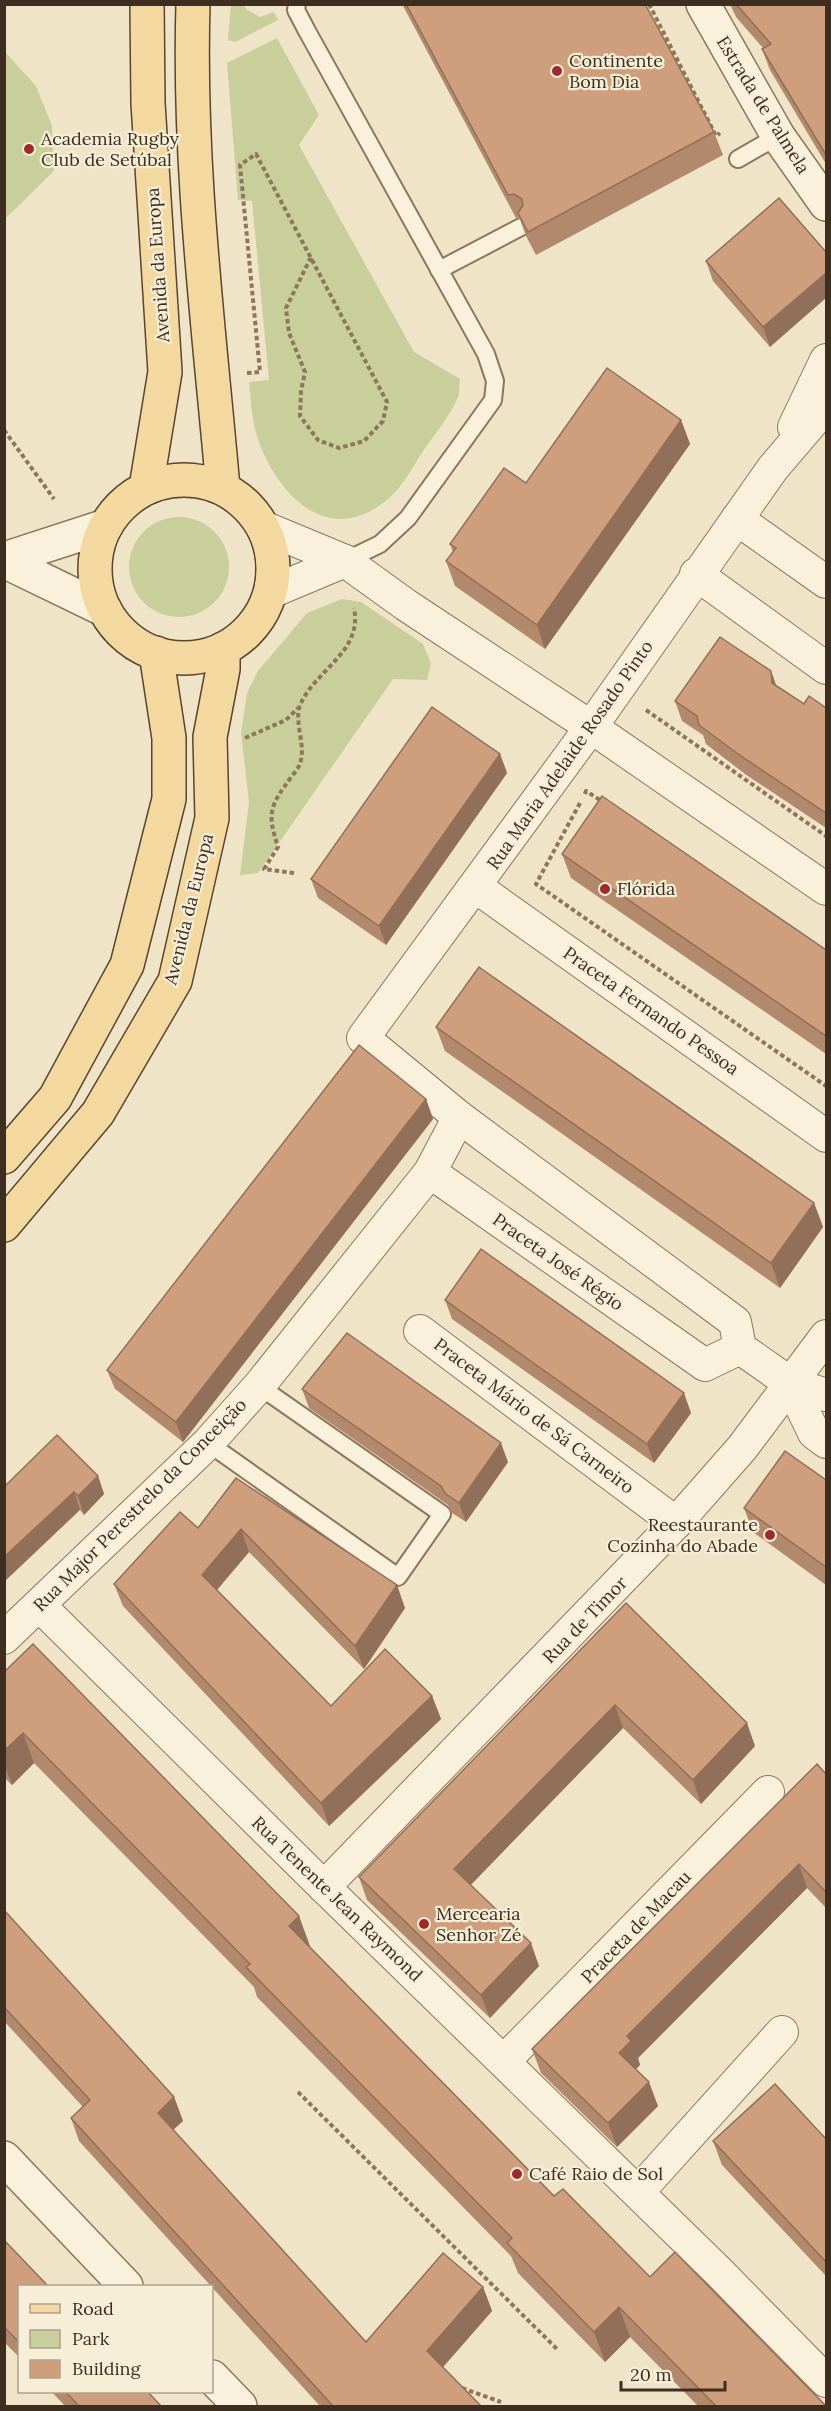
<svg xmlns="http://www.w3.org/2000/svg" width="831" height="2411" font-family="Lora,serif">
  <rect width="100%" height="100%" fill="#f0e4c8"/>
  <g fill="#c9cf9b">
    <polygon points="231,4 244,5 246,9 260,17 274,12 278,20 235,42 228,40"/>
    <path d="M277,38L319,115L299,145L414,352L460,379C459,384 460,392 458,397C451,415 434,435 423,451C413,467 403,486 388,499C331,547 282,500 260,445C252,425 251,403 249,382L269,380L252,201L238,200L227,63Z"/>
    <polygon points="5,52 36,86 52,126 54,171 5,219"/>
    <circle cx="179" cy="567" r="50"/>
    <polygon points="342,599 361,602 423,644 431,663 427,680 393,679 258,873 240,875 249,802 241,733 247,693 258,671 307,613"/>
  </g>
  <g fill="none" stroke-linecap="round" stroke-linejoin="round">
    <g stroke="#8d765c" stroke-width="20">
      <g id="service">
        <polyline points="297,4 296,10 307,31 486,354 495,381 493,400 408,518 380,544 345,561"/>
        <polyline points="738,159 778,136"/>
        <polyline points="439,270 521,227"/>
        <polyline points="208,1443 398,1577 442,1514 259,1386"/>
      </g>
    </g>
    <g stroke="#8d765c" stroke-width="34">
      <g id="minor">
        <polyline points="794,427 826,360"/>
        <polyline points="737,519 826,582"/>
        <polyline points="263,527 345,561 406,605 591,727 826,889"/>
        <polyline points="696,574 826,668"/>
        <polyline points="271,592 345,561"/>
        <polyline points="476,887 826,1136"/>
        <polyline points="430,1172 705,1365 740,1348 735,1322 459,1117 363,1038 591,727 773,468 826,406"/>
        <polyline points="420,1331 676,1523"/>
        <polyline points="740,1348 790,1383 826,1395"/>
        <polyline points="790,1383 814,1433 826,1442"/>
        <polyline points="39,1605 324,1887 718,2271 826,2381"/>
        <polyline points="4,1638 208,1443 259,1386 430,1172 459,1117"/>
        <polyline points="324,1887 676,1523 742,1448 826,1336"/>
        <polyline points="504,2061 768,1792"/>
        <polyline points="638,2192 782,2032"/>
      </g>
    </g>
    <g stroke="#8d765c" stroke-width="36">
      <g id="tertiary">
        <polyline points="703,4 778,136 826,204"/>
        <polyline points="4,559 106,526"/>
        <polyline points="4,561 105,610"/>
        <polyline points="4,2158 126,2286"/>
        <polyline points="212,2377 240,2406"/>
      </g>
    </g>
    <g stroke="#5b4430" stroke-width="36">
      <g id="primary">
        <path d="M193,4C188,166 209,328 223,488"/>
        <circle cx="184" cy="569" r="89"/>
        <polyline points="146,488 165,372 148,103 147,4"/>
        <polyline points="4,1157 55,1098 127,965 169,799 169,738 156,653"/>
        <polyline points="4,1225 98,1113 175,981 212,818 210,737 223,669 223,649"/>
      </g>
    </g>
    <g stroke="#8d765c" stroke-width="4" stroke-dasharray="4.5 3" stroke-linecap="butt">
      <polyline points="649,4 716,136 720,133"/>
      <polyline points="247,373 260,372 240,165 256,154 387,402 383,421 364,441 339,448 318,440 300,416 301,391 305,372 289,333 286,308 311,257"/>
      <polyline points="4,430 54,499"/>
      <polyline points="646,710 826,836"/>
      <polyline points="245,738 286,720 298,708"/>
      <polyline points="585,794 586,791 603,802"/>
      <polyline points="580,803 536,884 826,1086"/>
      <path d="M294,873L264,869L278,847C266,811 271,805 292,776C296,771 300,766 301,760C305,743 294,721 300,705C315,670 363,652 354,608"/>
      <polyline points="298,2092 558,2350"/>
      <polyline points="462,2388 501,2402"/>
    </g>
    <use href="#service" stroke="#faf1dc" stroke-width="16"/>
    <use href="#minor" stroke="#faf1dc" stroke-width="32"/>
    <use href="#tertiary" stroke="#faf1dc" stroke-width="33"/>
    <use href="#primary" stroke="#f3d9a0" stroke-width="33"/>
  </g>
  <g fill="#b2896c">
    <polygon points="402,4 645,4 714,132 723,155 536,255 526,236 519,217 516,218"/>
    <polygon points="730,4 826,4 826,164 770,70 762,49 763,48 736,17"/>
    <polygon points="779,198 770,347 713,281 706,261"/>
    <polygon points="681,420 690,444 545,649 455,586 446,561 453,552 450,544 526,483"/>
    <polygon points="771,671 776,685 804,704 826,708 826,828 745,774 706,744 703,735 682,721 675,701"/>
    <polygon points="500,754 507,773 386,945 318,898 311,879"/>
    <polygon points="562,854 826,950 826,1054 571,878"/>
    <polygon points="436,1027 814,1203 823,1227 780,1288 445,1051"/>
    <polygon points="426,1099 433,1119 183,1442 115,1389 107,1370"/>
    <polygon points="445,1300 691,1413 654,1463 452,1319"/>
    <polygon points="302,1389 508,1462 466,1522 452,1513 448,1505 309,1408"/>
    <polygon points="98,1476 104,1494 84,1515 80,1510 4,1487"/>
    <polygon points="236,1478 405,1608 364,1669 249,1552 217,1590 331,1706 432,1696 441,1719 329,1826 123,1606 114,1584 198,1528"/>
    <polygon points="826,1480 826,1585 753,1532 744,1508"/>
    <polygon points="626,1603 755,1746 701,1804 623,1728 470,1885 539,1966 490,2018 367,1900 359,1877"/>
    <polygon points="4,1672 310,1946 309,1947 554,2196 650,2277 826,2406 698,2406 630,2337 605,2362 518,2273 511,2256 257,1997 254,1987 34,1763 12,1785 4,1777"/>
    <polygon points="826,1774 826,1908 807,1888 638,2058 640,2065 636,2069 658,2106 617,2147 541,2073 532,2049"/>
    <polygon points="4,1910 174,2097 183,2121 173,2130 366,2342 483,2287 492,2311 443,2367 481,2406 320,2406 79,2141 71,2118 83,2107 4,2021"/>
    <polygon points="826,2139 826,2276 722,2165 713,2141"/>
    <polygon points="4,2240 20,2286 20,2358 4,2342"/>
    <polygon points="51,2391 147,2391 161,2406 65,2406"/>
  </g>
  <g fill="#916f58">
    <polygon points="826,273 826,298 770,347 763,327"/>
    <polygon points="681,420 690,444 545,649 537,625"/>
    <polygon points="771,671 778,691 772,683"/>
    <polygon points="500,754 507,773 386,945 379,926"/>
    <polygon points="426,1099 433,1119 183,1442 176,1422"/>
    <polygon points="814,1203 823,1227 780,1288 771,1263"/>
    <polygon points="684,1393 691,1413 654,1463 647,1444"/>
    <polygon points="501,1443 508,1462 466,1522 459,1503"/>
    <polygon points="98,1476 104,1494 84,1515 78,1496"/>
    <polygon points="74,1492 80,1510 4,1582 4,1557"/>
    <polygon points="241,1529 249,1552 210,1598 202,1575"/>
    <polygon points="397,1585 405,1608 364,1669 355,1646"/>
    <polygon points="432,1696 441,1719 329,1826 321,1803"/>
    <polygon points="615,1705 623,1728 463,1893 454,1869"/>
    <polygon points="747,1723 755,1746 701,1804 693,1780"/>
    <polygon points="23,1733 34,1763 12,1785 4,1764 4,1751"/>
    <polygon points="799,1864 807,1888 638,2058 640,2065 628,2077 619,2053 627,2036"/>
    <polygon points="299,1916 310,1946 300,1956 289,1926"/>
    <polygon points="531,1943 539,1966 490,2018 481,1995"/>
    <polygon points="649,2082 658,2106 617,2147 608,2123"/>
    <polygon points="174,2097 183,2121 166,2136 158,2113"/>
    <polygon points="483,2287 492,2311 436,2375 427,2351"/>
    <polygon points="619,2307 630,2337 605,2362 594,2332"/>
  </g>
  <g fill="#cf9f7d" stroke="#916f58" stroke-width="1.5">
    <polygon points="406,4 645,4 714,132 528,232 518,213 523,205 522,199 514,194 508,195"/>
    <polygon points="736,4 826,4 826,155 762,49 771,44"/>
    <polygon points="779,198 826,252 826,273 763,327 706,261"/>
    <polygon points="607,368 681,420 537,625 446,561 456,548 450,544 504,468 526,483"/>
    <polygon points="720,637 771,671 772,683 804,704 809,696 826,708 826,813 738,754 699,725 697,716 675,701"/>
    <polygon points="432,707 500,754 379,926 311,879"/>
    <polygon points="602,796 826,950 826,1036 562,854"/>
    <polygon points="479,967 814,1203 771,1263 436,1027"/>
    <polygon points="359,1045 426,1099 176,1422 107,1370"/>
    <polygon points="481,1249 684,1393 647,1444 445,1300"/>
    <polygon points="347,1333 501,1443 459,1503 445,1493 441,1486 302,1389"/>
    <polygon points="57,1435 98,1476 78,1496 74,1492 4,1557 4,1487"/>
    <polygon points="785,1451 826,1480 826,1567 744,1508"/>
    <polygon points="236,1478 397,1585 355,1646 241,1529 202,1575 331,1706 385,1649 432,1696 321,1803 114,1584 180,1512 198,1528"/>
    <polygon points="626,1603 747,1723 693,1780 615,1705 454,1869 531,1943 481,1995 359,1877"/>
    <polygon points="33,1644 299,1916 289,1926 554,2196 563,2189 650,2277 675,2252 826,2406 716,2406 619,2307 594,2332 507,2243 512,2238 246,1967 250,1964 23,1733 4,1751 4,1672"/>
    <polygon points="817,1764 826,1774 826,1892 799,1864 627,2036 631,2041 619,2053 649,2082 608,2123 532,2049"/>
    <polygon points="4,1910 174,2097 158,2113 366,2342 443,2253 483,2287 427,2351 481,2406 333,2406 71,2118 90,2100 4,2007"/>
    <polygon points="775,2084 826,2139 826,2262 713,2141"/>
    <polygon points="4,2240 48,2286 20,2286 20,2343 4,2327"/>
    <polygon points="65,2391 147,2391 161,2406 77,2406 78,2405"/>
  </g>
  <g fill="#9e2a2b" stroke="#f7eed8" stroke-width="2">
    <circle cx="557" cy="71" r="6"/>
    <circle cx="29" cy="149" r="6"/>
    <circle cx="605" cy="889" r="6"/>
    <circle cx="770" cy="1535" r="6"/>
    <circle cx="424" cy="1924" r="6"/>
    <circle cx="517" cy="2174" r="6"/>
  </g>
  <g text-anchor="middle" stroke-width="4.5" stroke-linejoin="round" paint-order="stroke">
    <g font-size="18" fill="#3d2e20" stroke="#f7eed8" text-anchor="start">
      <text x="569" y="67">Continente<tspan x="569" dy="21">Bom Dia</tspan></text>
      <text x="41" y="145">Academia Rugby<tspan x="41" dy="21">Club de Setúbal</tspan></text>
      <text x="617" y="895">Flórida</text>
      <text x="758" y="1531" text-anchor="end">Reestaurante<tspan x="758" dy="21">Cozinha do Abade</tspan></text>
      <text x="436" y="1920">Mercearia<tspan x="436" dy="21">Senhor Zé</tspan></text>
      <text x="529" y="2180">Café Raio de Sol</text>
    </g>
    <g font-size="18" fill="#3d2e20" stroke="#f7eed8">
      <text transform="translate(763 105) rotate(58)" y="6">Estrada de Palmela</text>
      <text transform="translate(158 265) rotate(-94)" y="6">Avenida da Europa</text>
      <text transform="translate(570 755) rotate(-55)" y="6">Rua Maria Adelaide Rosado Pinto</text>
      <text transform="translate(189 909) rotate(-76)" y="6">Avenida da Europa</text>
      <text transform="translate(651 1011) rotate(35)" y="6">Praceta Fernando Pessoa</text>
      <text transform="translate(558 1262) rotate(35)" y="6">Praceta José Régio</text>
      <text transform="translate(534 1416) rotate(37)" y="6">Praceta Mário de Sá Carneiro</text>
      <text transform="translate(140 1505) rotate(-45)" y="6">Rua Major Perestrelo da Conceição</text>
      <text transform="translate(585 1620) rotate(-46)" y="6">Rua de Timor</text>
      <text transform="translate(337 1899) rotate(44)" y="6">Rua Tenente Jean Raymond</text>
      <text transform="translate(636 1927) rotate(-46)" y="6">Praceta de Macau</text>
    </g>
  </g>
  <rect width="831" height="2411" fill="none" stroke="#3d2e20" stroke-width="12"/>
  <rect x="18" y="2285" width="195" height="108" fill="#f7eed8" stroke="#ada18e" stroke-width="1.5"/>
  <rect x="30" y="2304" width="30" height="9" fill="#f3d9a0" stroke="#ada18e" stroke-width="1.5"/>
  <text x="72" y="2315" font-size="18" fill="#3d2e20">Road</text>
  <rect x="30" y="2330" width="30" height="18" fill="#c9cf9b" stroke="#ada18e" stroke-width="1.5"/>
  <text x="72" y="2345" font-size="18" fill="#3d2e20">Park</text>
  <rect x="30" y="2360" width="30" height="18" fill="#cf9f7d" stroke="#ada18e" stroke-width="1.5"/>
  <text x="72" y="2375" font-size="18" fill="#3d2e20">Building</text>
  <path d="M621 2381v9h104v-9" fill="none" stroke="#3d2e20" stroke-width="3"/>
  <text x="630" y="2381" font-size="18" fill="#3d2e20" stroke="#f7eed8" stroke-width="4.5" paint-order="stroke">20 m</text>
</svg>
